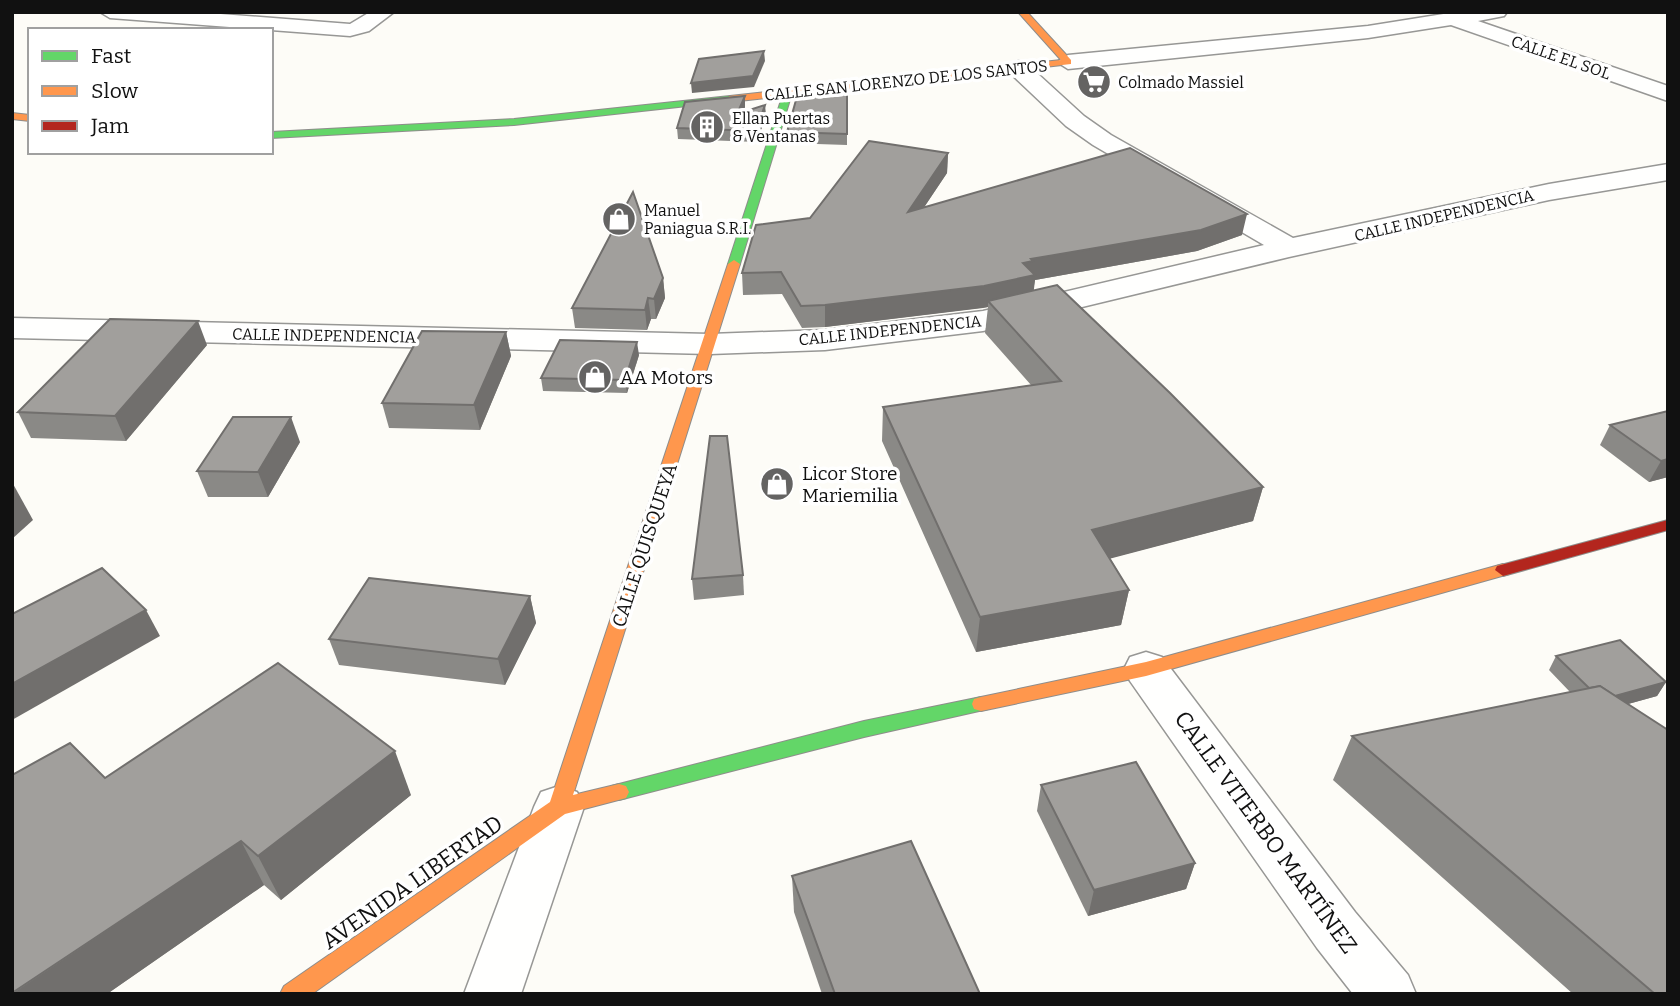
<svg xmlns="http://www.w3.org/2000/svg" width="1680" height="1006" font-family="Bitter,serif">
  <rect width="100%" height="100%" fill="#fdfcf7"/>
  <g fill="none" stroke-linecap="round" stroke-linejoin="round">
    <g stroke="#979795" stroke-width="3">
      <g id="street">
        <polygon points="100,12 195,12 350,24 370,12 394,12 369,31 350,36 110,18"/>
        <polygon points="1456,12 1507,12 1504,16 1478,21 1668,86 1668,101 1451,25 1368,38 1068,69 1057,62 1068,55 1368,26"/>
        <polygon points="1018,61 1026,63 1084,116 1111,135 1293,238 1549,184 1668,164 1668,180 1549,200 1289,257 983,331 825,350 710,354 12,338 12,318 710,334 825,330 983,311 1264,245 1093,145 1066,126 1010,73 1007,68"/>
        <polygon points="1146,652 1162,657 1355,912 1408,975 1416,994 1353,994 1317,948 1130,681 1124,669 1130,657"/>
        <polygon points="559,786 577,792 584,807 521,994 464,994 534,807 541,792"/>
      </g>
    </g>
    <g stroke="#8e8d8b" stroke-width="2">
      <g id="fast">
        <polygon points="784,91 792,93 740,264 738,267 730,267 728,264"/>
        <polygon points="730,96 733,97 733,101 514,125 271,138 271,132 514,119"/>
        <polygon points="981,697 988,699 990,704 988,709 864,737 619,800 612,798 609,792 612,786 619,784 864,721"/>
      </g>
    </g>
    <g stroke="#8e8d8b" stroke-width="2">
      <g id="slow">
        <polygon points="1018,12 1027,12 1071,60 1071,64 730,102 725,99 730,96 1061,60"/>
        <polygon points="12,113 30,115 30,121 12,119"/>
        <polygon points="734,260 740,264 573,795 619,784 626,786 629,792 626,798 565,814 312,994 280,994 284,986 550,802 728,264"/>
        <polygon points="1503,564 1511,570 1509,574 1146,676 981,711 974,709 972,704 974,699 981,697 1146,662"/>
      </g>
    </g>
    <g stroke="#8e8d8b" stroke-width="2">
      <polygon id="jam" points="1668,520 1668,530 1503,576 1495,570 1497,566"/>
    </g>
    <use href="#street" fill="#fffffe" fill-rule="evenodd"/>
    <use href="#fast" fill="#63d668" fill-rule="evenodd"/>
    <use href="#slow" fill="#ff974d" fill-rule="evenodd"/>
    <use href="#jam" fill="#b3261e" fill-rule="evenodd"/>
  </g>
  <g fill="#8a8986">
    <polygon points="847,87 847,145 787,143 787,132"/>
    <polygon points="745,107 743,112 766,115 757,142 678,139 677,128"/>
    <polygon points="948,153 947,173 924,207 1242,235 1197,251 1035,280 1033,291 1263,487 1253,521 1110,558 1129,590 1121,625 976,652 882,441 883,407 1031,385 985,333 988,307 825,327 802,328 782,294 743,295 742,273 810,218"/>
    <polygon points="663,278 665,298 656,319 651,319 647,330 575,328 572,308"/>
    <polygon points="506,332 511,356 480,430 389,428 382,403"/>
    <polygon points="207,345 126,441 31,438 18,412"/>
    <polygon points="639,355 627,393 543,391 541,378"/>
    <polygon points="1668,411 1668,477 1649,482 1600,445 1610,425"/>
    <polygon points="300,442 268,497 208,497 197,471"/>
    <polygon points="743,575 744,595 694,600 692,579"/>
    <polygon points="530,596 536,623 505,685 339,665 329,639"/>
    <polygon points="1556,656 1666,682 1657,696 1628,704 1668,994 1573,994 1333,780 1352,736 1570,692 1549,670"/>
    <polygon points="105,778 411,795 281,900 264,885 107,994 12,994"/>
    <polygon points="1041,785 1195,863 1186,889 1088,916 1037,811"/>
    <polygon points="792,876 980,994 822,994 794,912"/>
  </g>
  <g fill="#716f6d">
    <polygon points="764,51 765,61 754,87 692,93 691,83"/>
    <polygon points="745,96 745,107 738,125 737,114"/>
    <polygon points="765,105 766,115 757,142 756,131"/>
    <polygon points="948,153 947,173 907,233 908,212"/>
    <polygon points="1247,214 1242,235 1197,251 1035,280 1033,297 988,301 988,307 983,308 825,327 825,305 1031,259"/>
    <polygon points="663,278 665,298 656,319 654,299"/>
    <polygon points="648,298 651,319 647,330 645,310"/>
    <polygon points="198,321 207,345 126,441 115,416"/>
    <polygon points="506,332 511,356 480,430 474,405"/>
    <polygon points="637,342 639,355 627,393 625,380"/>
    <polygon points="291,417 300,442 268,497 258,472"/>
    <polygon points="1668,459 1668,477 1649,482 1661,461"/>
    <polygon points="12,482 33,520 12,539"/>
    <polygon points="1263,487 1253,521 1086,565 1092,530"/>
    <polygon points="1129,590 1121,625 976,652 980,617"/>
    <polygon points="530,596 536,623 505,685 498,659"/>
    <polygon points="146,610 160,636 12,720 12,684"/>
    <polygon points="1666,682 1657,696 1592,714 1601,700"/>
    <polygon points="395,751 411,795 281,900 258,856"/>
    <polygon points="241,841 264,885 107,994 12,994"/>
    <polygon points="1195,863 1186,889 1088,916 1094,890"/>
  </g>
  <g fill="#a19f9c" stroke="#716f6d" stroke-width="2">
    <polygon points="764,51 753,76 691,83 699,59"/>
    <polygon points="847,87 847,134 787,132 798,93 811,89"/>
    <polygon points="745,96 737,114 765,105 756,131 677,128 685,102"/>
    <polygon points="869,141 948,153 908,212 1130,148 1247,214 1201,230 1031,259 1033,261 1023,263 1035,275 984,286 825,305 801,306 781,272 742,273 756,225 810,218"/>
    <polygon points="633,192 663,278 654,299 648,298 645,310 572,308"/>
    <polygon points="1057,285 1170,393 1263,487 1092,530 1129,590 980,617 883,407 1061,381 988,301"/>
    <polygon points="110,319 198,321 115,416 18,412"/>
    <polygon points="422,331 506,332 474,405 382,403"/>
    <polygon points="560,340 637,342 625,380 541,378"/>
    <polygon points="1668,411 1668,459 1661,461 1610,425"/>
    <polygon points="233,417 291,417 258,472 197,471"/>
    <polygon points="710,436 727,436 743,575 692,579"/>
    <polygon points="102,568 146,610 12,684 12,614"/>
    <polygon points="369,578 530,596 498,659 329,639"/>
    <polygon points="1620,640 1666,682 1615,696 1600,686 1589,688 1556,656"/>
    <polygon points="278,663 395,751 258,856 241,841 12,993 12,775 70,743 105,778"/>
    <polygon points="1600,686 1668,730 1668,994 1655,994 1352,736"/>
    <polygon points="1136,762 1195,863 1094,890 1041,785"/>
    <polygon points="911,841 980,994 835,994 792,876"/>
  </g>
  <defs>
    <g id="supermarket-disc" transform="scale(1.75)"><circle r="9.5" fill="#646362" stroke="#fff"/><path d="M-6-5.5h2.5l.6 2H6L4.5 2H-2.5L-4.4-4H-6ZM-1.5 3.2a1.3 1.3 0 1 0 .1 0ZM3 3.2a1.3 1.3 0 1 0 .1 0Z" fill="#fff"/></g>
    <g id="building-disc" transform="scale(1.75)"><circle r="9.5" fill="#646362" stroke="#fff"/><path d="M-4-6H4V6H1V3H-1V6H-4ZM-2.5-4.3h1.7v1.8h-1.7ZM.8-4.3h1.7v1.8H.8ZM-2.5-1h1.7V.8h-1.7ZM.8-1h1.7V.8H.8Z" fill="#fff"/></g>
    <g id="shop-disc" transform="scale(1.75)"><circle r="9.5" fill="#646362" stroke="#fff"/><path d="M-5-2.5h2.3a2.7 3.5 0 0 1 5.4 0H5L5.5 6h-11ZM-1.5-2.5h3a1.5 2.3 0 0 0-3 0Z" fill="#fff"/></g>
  </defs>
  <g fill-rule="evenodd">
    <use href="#supermarket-disc" x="1094" y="82"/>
    <use href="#building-disc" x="707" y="127"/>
    <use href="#shop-disc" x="619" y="219"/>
    <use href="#shop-disc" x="595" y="377"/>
    <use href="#shop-disc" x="777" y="484"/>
  </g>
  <g text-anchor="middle" stroke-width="7" stroke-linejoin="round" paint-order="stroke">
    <g font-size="16" fill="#111" stroke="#fff">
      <text transform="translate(1561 57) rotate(19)" y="6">CALLE EL SOL</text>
      <text transform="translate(906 80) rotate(-6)" y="6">CALLE SAN LORENZO DE LOS SANTOS</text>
      <text transform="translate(1444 215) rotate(-13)" y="6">CALLE INDEPENDENCIA</text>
      <text transform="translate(890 330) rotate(-6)" y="6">CALLE INDEPENDENCIA</text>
      <text transform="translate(324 335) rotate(1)" y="6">CALLE INDEPENDENCIA</text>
    </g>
    <g font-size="16" fill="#111" stroke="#fff" text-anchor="start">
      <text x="1118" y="88">Colmado Massiel</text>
      <text x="732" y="124">Ellan Puertas<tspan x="732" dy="18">&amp; Ventanas</tspan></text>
      <text x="644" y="216">Manuel<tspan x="644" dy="18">Paniagua S.R.I.</tspan></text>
    </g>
    <g font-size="19" fill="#111" stroke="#fff" text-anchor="start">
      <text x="620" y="384">AA Motors</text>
      <text x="802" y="480">Licor Store<tspan x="802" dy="22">Mariemilia</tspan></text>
    </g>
    <g font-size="19" fill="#111" stroke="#fff">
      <text transform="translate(644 545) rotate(-72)" y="7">CALLE QUISQUEYA</text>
    </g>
    <g font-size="23" fill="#111" stroke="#fff">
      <text transform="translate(1266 832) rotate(54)" y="8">CALLE VITERBO MARTÍNEZ</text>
      <text transform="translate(412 882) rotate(-35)" y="8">AVENIDA LIBERTAD</text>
    </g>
  </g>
  <rect width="1680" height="1006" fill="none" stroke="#111111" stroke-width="28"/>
  <rect x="28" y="28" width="245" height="126" fill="#ffffff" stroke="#a0a0a0" stroke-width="2"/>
  <rect x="42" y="51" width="35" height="10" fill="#63d668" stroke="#a0a0a0" stroke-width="2"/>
  <text x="91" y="63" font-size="21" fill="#111111">Fast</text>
  <rect x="42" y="86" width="35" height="10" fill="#ff974d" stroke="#a0a0a0" stroke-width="2"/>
  <text x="91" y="98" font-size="21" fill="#111111">Slow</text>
  <rect x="42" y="121" width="35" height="10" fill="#b3261e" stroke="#a0a0a0" stroke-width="2"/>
  <text x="91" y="133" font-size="21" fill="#111111">Jam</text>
</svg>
